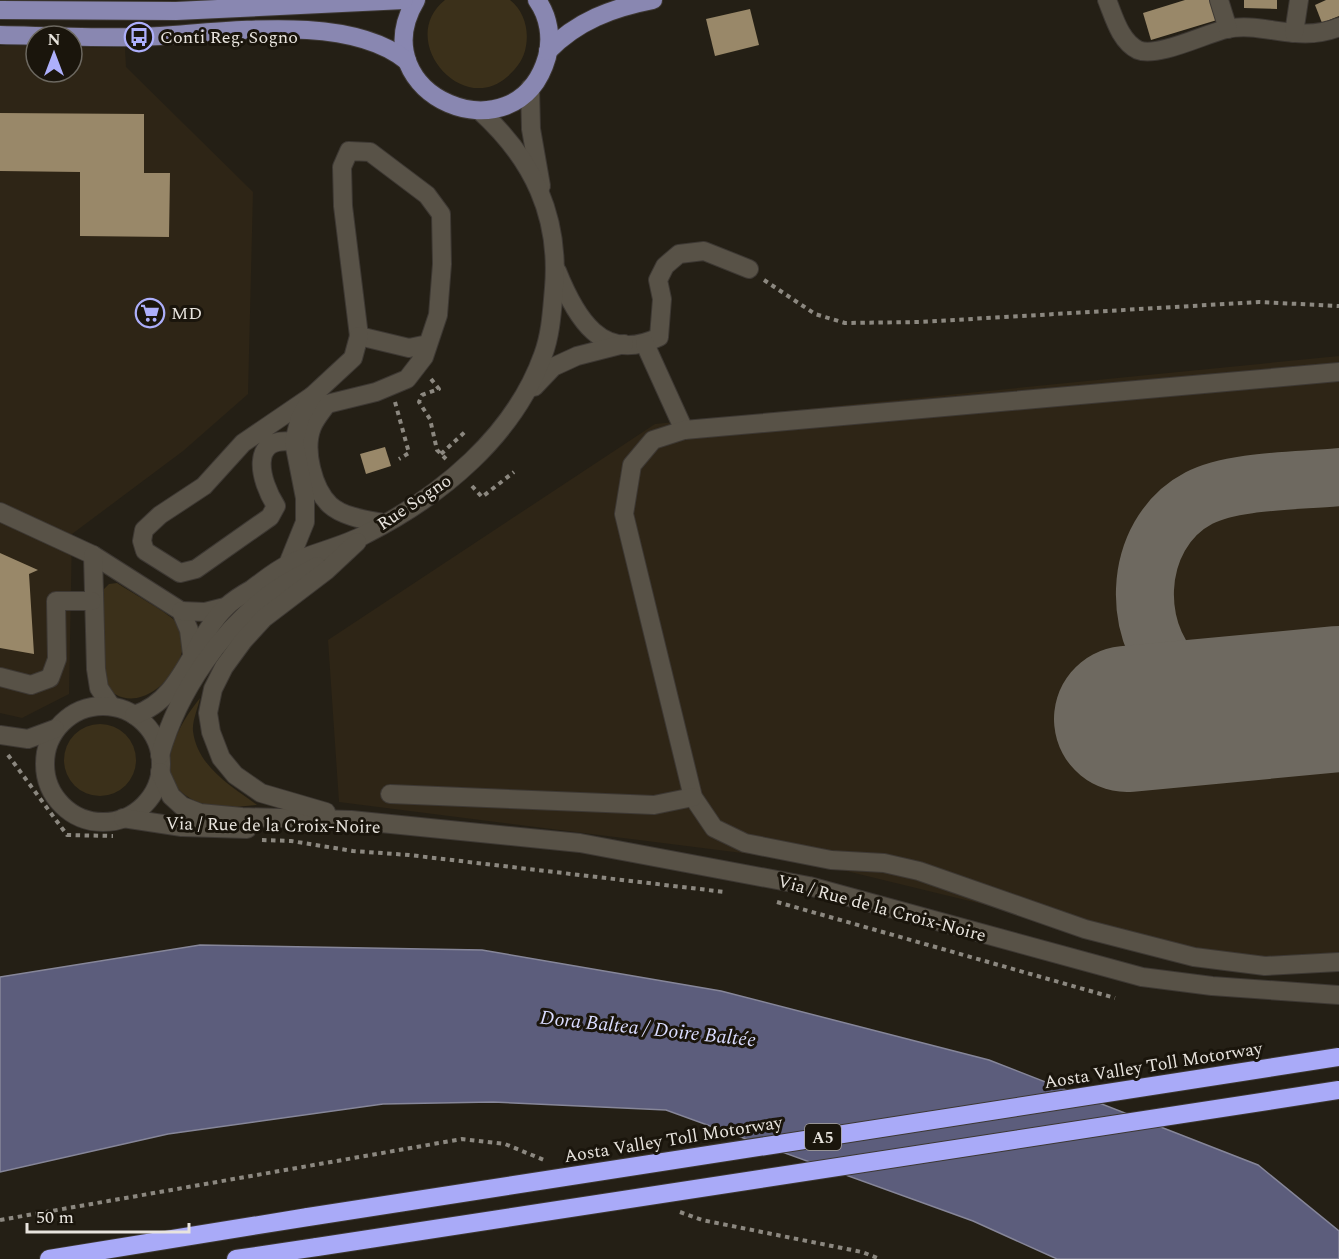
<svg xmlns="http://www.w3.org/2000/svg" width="1339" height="1259" font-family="Spectral,serif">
  <rect width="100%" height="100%" fill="#241f15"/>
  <g fill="#2e2516">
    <polygon points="0,46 36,46 36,72 72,72 72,47 125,48 126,67 253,192 248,394 183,451 72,534 69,694 22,718 0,713"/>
    <polygon points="1339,356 1339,965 1267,973 805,861 339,802 328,640 655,424"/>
  </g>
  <g fill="#3b301a">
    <path d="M445,0H510C524,11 529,29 526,46C524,59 517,68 507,77C461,117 396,39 445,0Z"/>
    <path d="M117,583C130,592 171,614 178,624C202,658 138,730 103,683L100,593L109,584Z"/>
    <path d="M200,698C198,708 192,721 193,731C197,766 231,786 257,805C244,806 228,809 215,807C146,793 168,738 200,698Z"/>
    <circle cx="100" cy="760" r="36"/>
  </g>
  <polygon fill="#5c5d7c" stroke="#868699" stroke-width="1.5" points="200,945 482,950 721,991 989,1060 1258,1165 1339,1231 1339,1259 1057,1259 973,1221 666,1110 493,1102 383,1104 168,1134 0,1172 0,977"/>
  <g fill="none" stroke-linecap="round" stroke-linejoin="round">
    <path stroke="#6e6960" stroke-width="58" d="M1273,705C1244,705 1216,704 1190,687C1127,642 1130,534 1199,498C1233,480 1300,481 1339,477"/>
    <polyline stroke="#6e6960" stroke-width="146" points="1127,719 1339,699"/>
  </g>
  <g fill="#998869">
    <polygon points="1185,0 1211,0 1217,20 1151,40 1143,13"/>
    <polygon points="1244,0 1277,0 1277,9 1244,8"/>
    <polygon points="1326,0 1339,0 1339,16 1322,23 1315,5"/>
    <polygon points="750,9 759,45 715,56 706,19"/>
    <polygon points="0,113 144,114 144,173 170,173 169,237 80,236 80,172 0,171"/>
    <polygon points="385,447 391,466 366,474 360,454"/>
    <polygon points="0,553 38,570 29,574 34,654 0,648"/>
  </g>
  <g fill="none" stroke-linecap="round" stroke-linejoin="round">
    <g stroke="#3d3833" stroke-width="20">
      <g id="minor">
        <path d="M1107,0C1114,17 1120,41 1138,50C1157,58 1205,34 1226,29C1263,21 1298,44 1339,27"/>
        <polyline points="1219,0 1228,29"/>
        <polyline points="1294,33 1299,0"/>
        <polyline points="530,88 531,129 541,186"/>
        <path d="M557,271C575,316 602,365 659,337L662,299L658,280L665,266L679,254L704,251L749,269"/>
        <polyline points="645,344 684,430"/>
        <polyline points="1339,372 684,430 653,440 632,465 624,514 693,797 714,828 745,843 831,860 884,863 919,871 1085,929 1194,957 1265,966 1339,962"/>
        <polyline points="534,387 553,367 577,356 624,344"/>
        <path d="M294,442C248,435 260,481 276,506L270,517L196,569L180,573L145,551L142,541L144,530L160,515L204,486L243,443L312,396"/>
        <polyline points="0,512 93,555 181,611 189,630 192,654"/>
        <path d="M383,523C367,520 343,517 330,505C313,489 303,450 312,427C315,419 322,411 327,404L376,392L407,379L424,357L438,315L442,264L441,214L427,195L370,152L349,151L342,167L343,206L359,336L409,348L428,344"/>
        <polyline points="93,555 96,669 99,688 111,706"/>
        <polyline points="288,564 305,522 305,498 294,442 300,418 312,396 353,358 359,336"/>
        <polyline points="181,611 205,612 225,607"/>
        <polyline points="0,677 31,685 50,678 57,659 56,601 92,601"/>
        <circle cx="103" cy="764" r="58"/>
        <path d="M134,715C183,700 192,640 226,607C233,600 243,594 252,589C264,580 276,570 289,564C314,552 342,547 366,534C441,496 514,436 543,355C551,334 552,310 554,288C560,216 533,159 480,111"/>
        <polyline points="0,735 28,739 55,729"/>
        <path d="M160,755C178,691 222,627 277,589C289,580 304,574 317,566"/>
        <polyline points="160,772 171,796 182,806 200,813 242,817 351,820 580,843 809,886 1142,977 1212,986 1339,995"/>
        <polyline points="390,794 654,805 693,797"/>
        <polyline points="326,812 261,793 235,775 221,758 211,732 208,713 213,689 224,667 243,641 264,618 327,570 357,542"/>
        <polyline points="123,818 182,827 247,829"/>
      </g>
    </g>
    <g stroke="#3d3833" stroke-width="20">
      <g id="major">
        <path d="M416,0C359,95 517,162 547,57C552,38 549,17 537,0"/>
        <polyline points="0,10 176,11 404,0"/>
        <path d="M0,35C47,36 94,38 141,37C217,34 346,11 407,61"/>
        <path d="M548,51C577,21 612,8 653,0"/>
      </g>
    </g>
    <g stroke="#3d3833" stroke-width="20">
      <g id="highway">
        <polyline points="49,1259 308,1217"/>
        <polyline points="236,1259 317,1247"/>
      </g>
    </g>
    <g stroke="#8c8880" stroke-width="4" stroke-dasharray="4.5 4.5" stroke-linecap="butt">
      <polyline points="764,280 815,314 845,323 920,322 1259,302 1339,306"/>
      <polyline points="431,379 439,389 422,395 419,402 430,419 437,450 446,459"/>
      <polyline points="395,402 409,453 399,459"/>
      <polyline points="441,454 467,430"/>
      <polyline points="472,486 482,497 514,472"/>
      <polyline points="8,755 67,835 113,836"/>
      <polyline points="262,840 291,841 353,851 409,855 725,892"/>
      <polyline points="777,902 1115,998"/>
      <polyline points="680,1212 702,1220 862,1252 880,1259"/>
      <polyline points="0,1220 462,1139 505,1144 544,1160"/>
    </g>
    <use href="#minor" stroke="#585247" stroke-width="18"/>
    <use href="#major" stroke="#8987b1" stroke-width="18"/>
    <use href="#highway" stroke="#a9aaf8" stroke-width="18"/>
    <g stroke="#3d3833" stroke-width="20" stroke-linecap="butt">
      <g id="highway-bridge">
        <polyline points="308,1217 1339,1057"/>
        <polyline points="317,1247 1339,1090"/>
      </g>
    </g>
    <use href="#highway-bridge" stroke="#a9aaf8" stroke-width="18"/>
  </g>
  <defs>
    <g id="bus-ring" transform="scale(1.5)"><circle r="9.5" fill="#1a150c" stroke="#adaffb" stroke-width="1.5"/><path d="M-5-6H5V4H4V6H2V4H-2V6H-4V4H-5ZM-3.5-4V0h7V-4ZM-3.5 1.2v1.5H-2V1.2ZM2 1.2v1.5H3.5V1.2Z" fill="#adaffb"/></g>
    <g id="supermarket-ring" transform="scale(1.5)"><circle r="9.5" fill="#1a150c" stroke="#adaffb" stroke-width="1.5"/><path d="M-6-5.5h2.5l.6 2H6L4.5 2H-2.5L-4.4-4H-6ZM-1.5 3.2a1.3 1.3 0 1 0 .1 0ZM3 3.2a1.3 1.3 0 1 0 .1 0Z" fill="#adaffb"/></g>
  </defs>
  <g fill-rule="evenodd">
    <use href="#bus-ring" x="139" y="37"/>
    <use href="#supermarket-ring" x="150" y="313"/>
  </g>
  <g text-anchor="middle" stroke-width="6" stroke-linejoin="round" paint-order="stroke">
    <rect fill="#1a150c" stroke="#aaa69f" stroke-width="1.5" x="805" y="1124" width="36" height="26" rx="4.5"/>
    <g font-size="16" font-weight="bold" fill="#e8e4de">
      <text x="823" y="1143">A5</text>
    </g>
    <g font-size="18" fill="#e8e4de" stroke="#1a150c" text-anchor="start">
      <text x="160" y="43">Conti Reg. Sogno</text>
      <text x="171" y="319">MD</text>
    </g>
    <g font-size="18" fill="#e8e4de" stroke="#1a150c">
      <text transform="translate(414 502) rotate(-34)" y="6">Rue Sogno</text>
      <text transform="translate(273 825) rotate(1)" y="6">Via / Rue de la Croix-Noire</text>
      <text transform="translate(882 908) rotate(15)" y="6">Via / Rue de la Croix-Noire</text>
      <text transform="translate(1153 1065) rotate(-9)" y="6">Aosta Valley Toll Motorway</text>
      <text transform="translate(673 1139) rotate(-9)" y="6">Aosta Valley Toll Motorway</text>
    </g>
    <g font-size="20" font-style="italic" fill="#dadcff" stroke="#1a150c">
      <text transform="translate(648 1028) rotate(6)" y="7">Dora Baltea / Doire Baltée</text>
    </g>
  </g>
  <g transform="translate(54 54)"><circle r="28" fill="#1a150c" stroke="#6c6860" stroke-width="1.5"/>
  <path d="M0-4.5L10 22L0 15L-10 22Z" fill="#adaffb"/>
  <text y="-9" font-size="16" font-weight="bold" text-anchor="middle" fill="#e8e4de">N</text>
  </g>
  <path d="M27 1223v9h162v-9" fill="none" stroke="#e8e4de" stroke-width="3"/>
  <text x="36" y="1223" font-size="18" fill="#e8e4de" stroke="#1a150c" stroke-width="4.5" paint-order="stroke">50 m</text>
</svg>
